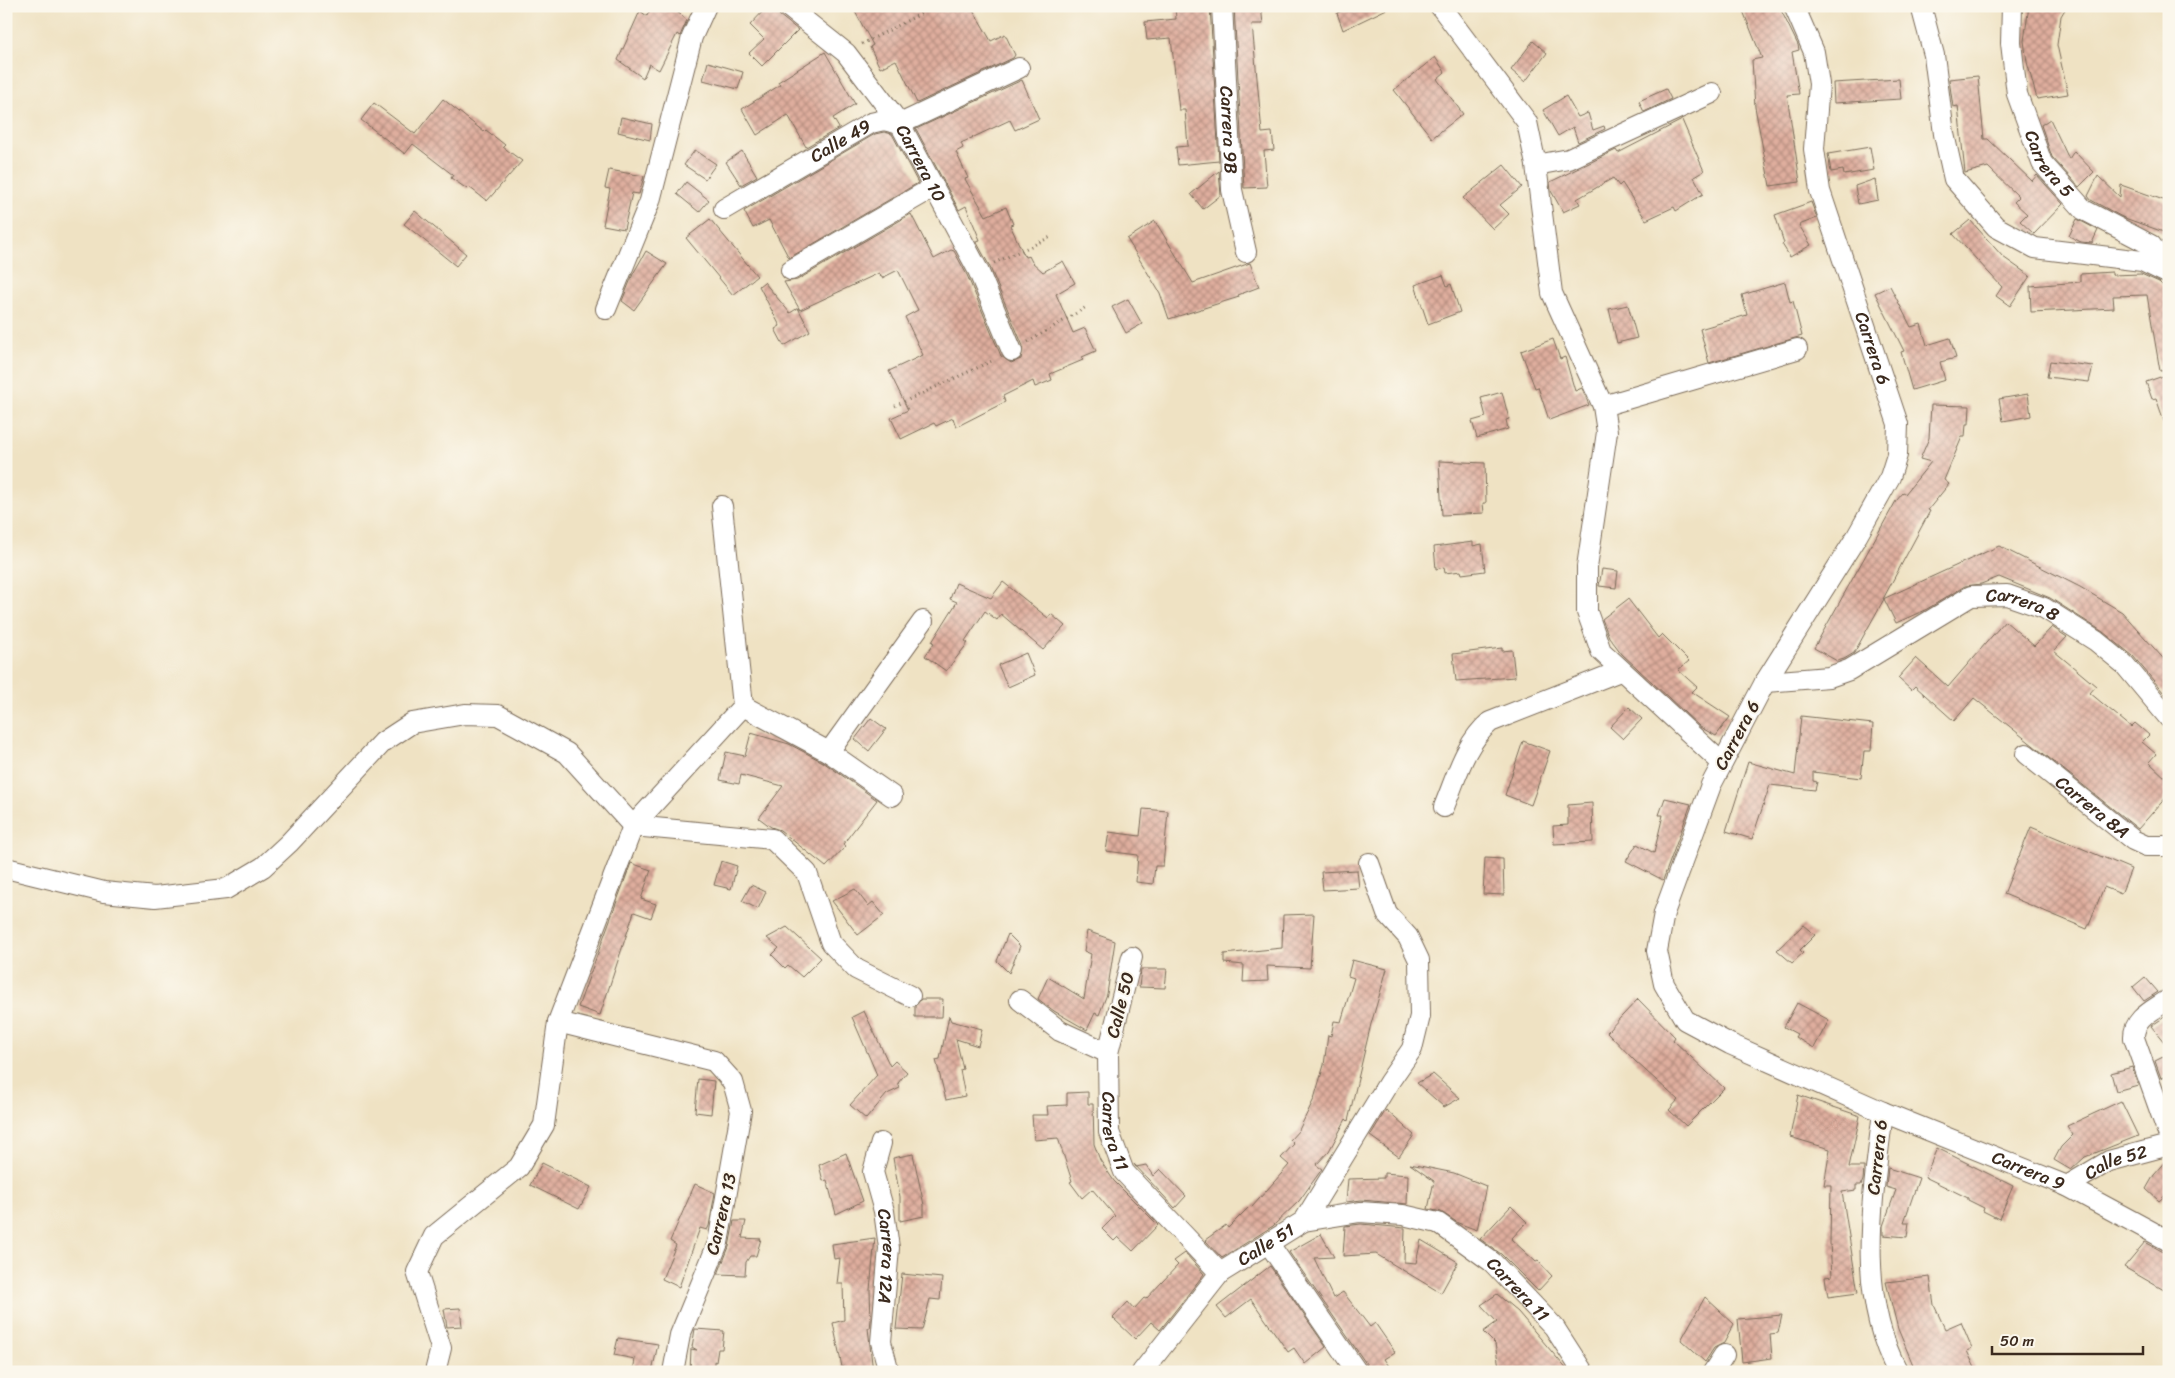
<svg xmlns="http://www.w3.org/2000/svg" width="2175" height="1378" font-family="Sriracha,sans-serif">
  <defs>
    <pattern id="building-cross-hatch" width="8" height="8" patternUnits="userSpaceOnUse" patternTransform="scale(1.25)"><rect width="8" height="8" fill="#dfae9e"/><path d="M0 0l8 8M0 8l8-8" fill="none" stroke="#b68e80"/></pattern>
  </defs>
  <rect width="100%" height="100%" fill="#fbf7ec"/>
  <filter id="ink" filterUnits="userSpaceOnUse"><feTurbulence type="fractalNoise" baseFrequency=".02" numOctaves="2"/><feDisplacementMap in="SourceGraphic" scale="10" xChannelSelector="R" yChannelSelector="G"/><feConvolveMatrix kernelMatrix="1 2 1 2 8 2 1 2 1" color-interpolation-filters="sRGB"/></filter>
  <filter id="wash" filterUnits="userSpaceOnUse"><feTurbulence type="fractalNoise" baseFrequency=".0096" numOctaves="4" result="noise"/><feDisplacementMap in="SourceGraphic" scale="20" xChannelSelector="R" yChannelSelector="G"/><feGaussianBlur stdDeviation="1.12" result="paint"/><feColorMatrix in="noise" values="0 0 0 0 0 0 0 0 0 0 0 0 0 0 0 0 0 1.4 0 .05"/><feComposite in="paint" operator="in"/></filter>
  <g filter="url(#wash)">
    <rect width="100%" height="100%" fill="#efe2c3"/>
    <g id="blocks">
      <g fill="url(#building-cross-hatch)">
        <polygon points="652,6 670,6 687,20 680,36 677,34 659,70 649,64 643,78 618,60 640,11 647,16"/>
        <polygon points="768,6 775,6 779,15 798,30 762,66 749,53 764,39 750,25"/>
        <polygon points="852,6 971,6 991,41 1005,34 1015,55 1013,58 917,103 896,60 880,68 870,47 873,45"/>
        <polygon points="1175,6 1210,6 1219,161 1178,165 1176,147 1188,146 1185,110 1179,110 1171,38 1147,40 1145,22 1176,19"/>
        <polygon points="1234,6 1261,6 1263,24 1252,24 1262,133 1272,132 1274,150 1264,151 1267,187 1244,188"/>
        <polygon points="1352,6 1393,6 1343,30 1337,13"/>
        <polygon points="1741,6 1779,6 1798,45 1799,50 1792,52 1799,94 1787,95 1800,182 1770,186 1755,107 1752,60 1762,58"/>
        <polygon points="2029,6 2067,6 2061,16 2057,45 2068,94 2037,99 2027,62 2024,41"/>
        <polygon points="1533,41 1547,53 1525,82 1511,70"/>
        <polygon points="825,52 855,104 833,118 839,128 806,147 788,115 757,135 742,109 780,85 778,82"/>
        <polygon points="1435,57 1445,72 1437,79 1463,114 1432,138 1394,90"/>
        <polygon points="708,62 743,72 738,89 703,80"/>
        <polygon points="1978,76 1984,139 1988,139 2032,181 2037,175 2063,204 2034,234 2020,221 2027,214 2014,202 2019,197 1988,167 1965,173 1958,106 1953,107 1949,79"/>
        <polygon points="1899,79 1901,99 1834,103 1833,83"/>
        <polygon points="1022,80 1039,119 1015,130 1010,120 961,143 963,148 956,152 968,178 965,179 986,216 1006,207 1013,224 1010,225 1025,257 1029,256 1032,262 1043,272 1063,261 1075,283 1056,294 1073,333 1085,328 1096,351 1082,357 1083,360 1050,374 1052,380 1035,387 1033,381 1003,396 1005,402 956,427 953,418 936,426 934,423 901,439 891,418 908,410 889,371 923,355 905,317 918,310 898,270 882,278 879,273 800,310 784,282 797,280 911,214 934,259 951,250 954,251 967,275 1001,356 1011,363 1021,359 1023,346 989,265 976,241 980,240 966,206 959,210 916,129"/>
        <polygon points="1666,89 1671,99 1644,112 1639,101"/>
        <polygon points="1566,96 1578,117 1588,113 1593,130 1604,126 1605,129 1578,142 1573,127 1558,136 1543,110"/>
        <polygon points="443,99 484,132 486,130 505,145 503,147 522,161 487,201 469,187 467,189 451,178 453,175 413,144 405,154 361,120 374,103 415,134"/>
        <polygon points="621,117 652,124 650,140 618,132"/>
        <polygon points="2050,119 2069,159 2074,151 2094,172 2079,187 2052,157 2041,125"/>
        <polygon points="1682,120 1704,171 1694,177 1703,194 1676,211 1674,207 1646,220 1622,183 1619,186 1613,178 1577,199 1580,204 1563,212 1551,191 1550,182 1616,150 1618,153"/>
        <polygon points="884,132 892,134 918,183 789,258 769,220 753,228 744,211 875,134"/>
        <polygon points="1870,147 1874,170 1844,175 1843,170 1831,172 1828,154"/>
        <polygon points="695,150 716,164 705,179 684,165"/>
        <polygon points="742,151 757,176 741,185 726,162"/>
        <polygon points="1504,165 1522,187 1500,205 1509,214 1493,229 1463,198"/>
        <polygon points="609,170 644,176 639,194 632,193 624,229 603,225 610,189 605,188"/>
        <polygon points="1219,171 1221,195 1203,209 1191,194"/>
        <polygon points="2098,176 2120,197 2121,185 2169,202 2169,234 2122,217 2091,200 2088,196"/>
        <polygon points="1875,179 1878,200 1858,204 1855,186"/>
        <polygon points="686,182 709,200 699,212 677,194"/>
        <polygon points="1811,202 1817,218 1799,225 1811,245 1790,257 1782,244 1784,243 1775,215"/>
        <polygon points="415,211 466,254 456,266 404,224"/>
        <polygon points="710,219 757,276 733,295 686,238"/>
        <polygon points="2077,219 2098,230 2092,243 2081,242 2069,236"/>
        <polygon points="1970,220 2003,257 2030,276 2010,306 1996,296 2002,287 1953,234"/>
        <polygon points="1155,221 1193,283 1250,263 1259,287 1238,295 1239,297 1169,319 1160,293 1127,239"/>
        <polygon points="646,251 667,264 634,310 622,301 633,274"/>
        <polygon points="2112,272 2112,275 2141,274 2159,282 2169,292 2169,370 2160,371 2147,295 2113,296 2114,308 2031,312 2030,286 2080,282 2080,274"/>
        <polygon points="1443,275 1447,286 1451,284 1460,312 1428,324 1415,285"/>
        <polygon points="764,282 790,313 798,308 810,331 784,346 775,329 780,326 759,286"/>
        <polygon points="1785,282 1790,302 1793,301 1802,336 1709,363 1700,329 1747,315 1742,295"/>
        <polygon points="1890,286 1911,327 1921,324 1927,345 1950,338 1956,358 1940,362 1945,380 1912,390 1901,352 1904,351 1875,293"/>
        <polygon points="1128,299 1142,324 1126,333 1112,307"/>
        <polygon points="1628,305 1637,338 1617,343 1609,309"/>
        <polygon points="1553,339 1560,359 1565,357 1575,391 1582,388 1589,405 1549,420 1538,387 1535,388 1521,351"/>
        <polygon points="2050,361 2093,366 2089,382 2047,377"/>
        <polygon points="2166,375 2169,386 2169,427 2166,427 2156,398 2152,399 2146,382"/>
        <polygon points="1502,392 1509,419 1506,420 1508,429 1477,438 1472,421 1486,417 1481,398"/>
        <polygon points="2028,394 2031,416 2003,421 1999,399"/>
        <polygon points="1931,405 1970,406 1969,424 1966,424 1965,437 1962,437 1944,480 1949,484 1928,510 1930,511 1883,599 1999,546 2080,587 2122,612 2169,665 2169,699 2133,656 2103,632 2050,598 1999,577 1981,584 1965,586 1927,609 1896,623 1884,599 1854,653 1844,659 1837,661 1814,648 1896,501 1903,493 1905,494 1931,462 1920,459 1929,438"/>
        <polygon points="1439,461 1485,463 1486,503 1483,503 1484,513 1442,515"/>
        <polygon points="1473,542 1473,546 1482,544 1485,571 1462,574 1461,571 1445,573 1444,567 1436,569 1434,547"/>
        <polygon points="1602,569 1618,571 1616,588 1599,586"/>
        <polygon points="1003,582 1048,618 1051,614 1065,626 1043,650 1001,614 997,620 985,611 965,641 968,643 946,671 925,656 934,643 932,642 957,602 950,599 956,583 991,598"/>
        <polygon points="1628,599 1658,638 1662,634 1689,661 1678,670 1697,687 1692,692 1730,717 1716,736 1700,727 1622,654 1609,637 1602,619"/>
        <polygon points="2005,621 2034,646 2052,627 2067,637 2054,651 2096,686 2090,693 2131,727 2135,723 2149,735 2142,742 2156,754 2149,762 2169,781 2169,794 2138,829 1974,698 1954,721 1915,686 1911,690 1898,678 1916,658 1948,687"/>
        <polygon points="1502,648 1502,651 1512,650 1515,677 1456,681 1453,654"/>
        <polygon points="1026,653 1035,675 1008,687 998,665"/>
        <polygon points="1629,707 1642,719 1623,739 1610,727"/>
        <polygon points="1801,716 1873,724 1871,751 1864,751 1861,778 1813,772 1813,781 1817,782 1815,790 1770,785 1752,839 1726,831 1748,762 1795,775"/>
        <polygon points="871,718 886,729 869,751 855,739"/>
        <polygon points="751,733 789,744 823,762 877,800 843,844 846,846 826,867 780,830 771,827 759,818 783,786 741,775 739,784 720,780 726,752 745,756"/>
        <polygon points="1523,741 1550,751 1531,805 1505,795"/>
        <polygon points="1665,798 1691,804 1663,880 1626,861 1637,844 1654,853 1663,815 1659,815"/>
        <polygon points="1592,803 1593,842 1554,844 1553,826 1568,825 1568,805"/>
        <polygon points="1143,809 1168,811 1163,866 1155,866 1153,884 1136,882 1138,855 1106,851 1109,832 1140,836"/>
        <polygon points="2031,827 2131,869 2121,894 2104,887 2087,929 2004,894"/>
        <polygon points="1485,858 1503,859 1504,895 1483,894"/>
        <polygon points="721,861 737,866 731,889 714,885"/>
        <polygon points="631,863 651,870 641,899 656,904 651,918 634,912 600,1015 578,1007"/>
        <polygon points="1357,870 1359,888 1323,890 1321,872"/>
        <polygon points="751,885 766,892 758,909 742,901"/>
        <polygon points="855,889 868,906 873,902 884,915 858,935 832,901"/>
        <polygon points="1314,914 1310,968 1267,966 1268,981 1243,982 1244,965 1224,963 1224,954 1282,948 1283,915"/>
        <polygon points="1803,925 1815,935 1800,950 1803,953 1792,963 1777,950"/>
        <polygon points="787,927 821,958 802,977 788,965 785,968 772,955 779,948 767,938"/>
        <polygon points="1087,931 1115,941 1107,994 1099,1015 1095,1013 1087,1030 1054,1011 1038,999 1048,977 1084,999 1091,954 1084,951"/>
        <polygon points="1008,934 1020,946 1009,973 997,961"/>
        <polygon points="1352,960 1387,969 1371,1024 1348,1121 1346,1119 1329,1151 1316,1165 1322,1169 1299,1201 1273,1226 1222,1258 1205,1240 1226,1225 1228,1228 1250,1206 1252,1207 1289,1165 1281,1158 1294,1144 1290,1140 1299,1130 1314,1099 1324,1065 1328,1035 1331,1036 1334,1021 1341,1022 1354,978 1348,976"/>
        <polygon points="1141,969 1167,969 1165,988 1139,987"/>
        <polygon points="2145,977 2158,992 2144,1001 2133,987"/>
        <polygon points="921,999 943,999 942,1017 915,1017 915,1006"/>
        <polygon points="1638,999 1675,1037 1673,1040 1724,1088 1686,1126 1669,1110 1678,1100 1635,1061 1607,1032"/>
        <polygon points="1797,1003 1829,1020 1814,1048 1795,1037 1797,1034 1784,1027"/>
        <polygon points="864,1011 890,1066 895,1061 907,1072 898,1083 900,1088 887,1094 866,1119 850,1105 877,1075 852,1017"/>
        <polygon points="2169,1014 2169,1048 2151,1026"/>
        <polygon points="949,1016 951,1021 982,1029 978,1046 956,1039 963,1069 960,1070 965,1096 946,1100 936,1060 940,1059"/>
        <polygon points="2169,1054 2169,1074 2161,1078 2155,1061"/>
        <polygon points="2132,1067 2138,1085 2116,1091 2111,1073"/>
        <polygon points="1433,1074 1460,1098 1444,1107 1417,1083"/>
        <polygon points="698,1079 714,1081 711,1114 695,1112"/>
        <polygon points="1088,1092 1088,1104 1093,1104 1094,1144 1100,1160 1114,1181 1158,1225 1133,1251 1118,1237 1114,1241 1102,1229 1115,1216 1092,1189 1082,1198 1070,1182 1072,1181 1058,1138 1034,1140 1032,1115 1048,1115 1047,1106 1067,1105 1067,1093"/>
        <polygon points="1798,1095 1860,1116 1849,1167 1864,1167 1863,1180 1861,1185 1856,1185 1856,1190 1842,1192 1858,1293 1828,1297 1825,1277 1832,1276 1830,1243 1831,1185 1824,1185 1830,1149 1790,1137"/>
        <polygon points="2121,1101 2138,1136 2085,1157 2071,1170 2054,1160 2061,1147 2073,1135 2067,1126"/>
        <polygon points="1386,1110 1414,1135 1399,1157 1370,1136"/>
        <polygon points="1937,1148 2013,1186 1999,1219 1983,1211 1984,1208 1968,1200 1968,1198 1925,1177"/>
        <polygon points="846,1153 863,1201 836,1214 827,1180 823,1181 819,1165"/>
        <polygon points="913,1154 924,1205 924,1216 900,1221 900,1197 893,1158"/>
        <polygon points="2169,1158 2169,1192 2159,1201 2146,1189 2154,1175"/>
        <polygon points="542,1163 591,1187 579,1209 530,1185"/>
        <polygon points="1134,1164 1136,1167 1146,1165 1153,1176 1160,1169 1186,1196 1175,1208"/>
        <polygon points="1410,1164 1454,1173 1486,1186 1477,1230 1458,1223 1441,1212 1428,1209 1434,1181"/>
        <polygon points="1888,1168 1919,1178 1904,1222 1909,1222 1907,1237 1883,1235 1883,1226 1896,1190 1886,1187"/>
        <polygon points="1384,1173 1408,1175 1407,1204 1361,1200 1346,1202 1348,1179 1384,1178"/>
        <polygon points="695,1184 715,1193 709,1226 707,1230 700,1228 679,1287 662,1279 676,1245 670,1241"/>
        <polygon points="1511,1206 1527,1222 1511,1239 1536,1262 1538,1261 1552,1276 1538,1291 1501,1254 1480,1239"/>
        <polygon points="734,1221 746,1221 742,1238 761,1239 756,1256 750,1256 746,1262 745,1275 718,1274 729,1247"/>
        <polygon points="1361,1224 1405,1228 1404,1262 1416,1263 1421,1240 1458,1262 1441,1293 1376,1254 1343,1256 1345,1226"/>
        <polygon points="1321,1234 1334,1257 1314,1258 1333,1298 1343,1292 1370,1327 1375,1323 1395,1352 1384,1359 1393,1372 1369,1372 1367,1365 1289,1252"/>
        <polygon points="875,1238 870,1290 871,1320 870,1328 868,1328 873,1372 843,1372 833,1323 844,1320 843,1284 837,1284 840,1258 834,1259 832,1244"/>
        <polygon points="2145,1242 2169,1255 2169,1293 2124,1267"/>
        <polygon points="1185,1253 1204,1274 1160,1330 1151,1322 1135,1339 1113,1318 1128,1302 1134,1309 1144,1298 1146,1299 1178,1265 1174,1261"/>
        <polygon points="1270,1266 1326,1347 1305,1364 1294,1348 1288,1352 1251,1299 1226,1318 1217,1307"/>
        <polygon points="902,1274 942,1278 940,1300 930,1299 922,1330 896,1329"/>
        <polygon points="1930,1277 1934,1305 1945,1329 1961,1322 1972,1348 1967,1351 1977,1372 1916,1372 1898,1329 1886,1282"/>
        <polygon points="1497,1294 1518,1312 1569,1372 1500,1372 1495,1344 1483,1332 1497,1322 1481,1305"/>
        <polygon points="1705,1297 1734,1324 1724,1343 1714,1348 1705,1362 1681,1340"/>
        <polygon points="460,1308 462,1326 447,1327 444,1309"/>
        <polygon points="1782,1315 1778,1333 1770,1334 1772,1358 1742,1362 1738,1319"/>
        <polygon points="695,1329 724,1331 722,1349 718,1349 716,1362 714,1361 714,1372 690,1372 691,1349 697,1350 692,1347"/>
        <polygon points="618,1338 658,1344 652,1372 633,1372 635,1359 614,1355"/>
      </g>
    </g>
  </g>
  <g filter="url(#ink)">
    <use href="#blocks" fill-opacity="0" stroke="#7a6a58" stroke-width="1"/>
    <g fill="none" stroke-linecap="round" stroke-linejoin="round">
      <g stroke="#7a6a58" stroke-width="22">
        <g id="minor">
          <path id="s1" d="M787,6L846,53L900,124L978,270L1012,351"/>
          <path id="s2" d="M1222,6L1232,190L1246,252"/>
          <polyline points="1440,6 1527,122 1536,165 1552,293 1603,406 1607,432 1587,567 1587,612 1601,651 1722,763"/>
          <path id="s3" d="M1794,6L1814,52L1819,84L1814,149L1820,191L1898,424L1897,455L1890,477L1857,536L1765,682L1711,785L1664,913L1657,951L1664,984L1685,1020L1730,1044L1883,1112L2067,1186L2169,1241"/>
          <polyline points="1921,6 1934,55 1944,134 1954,179 1996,227 2035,248 2142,261 2169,274"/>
          <path id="s4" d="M2012,6L2011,43L2017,94L2042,163L2084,210L2151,245L2169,271"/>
          <polyline points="1536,165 1569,159 1712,93"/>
          <path id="s5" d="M724,209L871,123L884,120L900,124L1019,68"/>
          <polyline points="791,270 934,187"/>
          <polyline points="606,309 650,201 692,37 706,6"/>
          <polyline points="1603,406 1797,349"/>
          <path id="s6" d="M1765,682L1829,677L1849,670L1971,596L2007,595L2044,608L2096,641L2124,664L2169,718"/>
          <polyline points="743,706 829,752 892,796"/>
          <polyline points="829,752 923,621"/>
          <path id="s7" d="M2026,754L2133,840L2146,846H2169"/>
          <path d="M1444,807C1456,778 1465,743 1490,722L1620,671"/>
          <polyline points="6,868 104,892 155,897 226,889 263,867 289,843 383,742 412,723 465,714 498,715 567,753 633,826 772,839 807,873 831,943 856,969 910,996"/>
          <path id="s8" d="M1132,957L1108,1053L1109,1132L1124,1172L1220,1273"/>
          <path d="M2169,999C2154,1010 2133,1018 2134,1038L2169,1136"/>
          <polyline points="1020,1000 1060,1031 1108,1053"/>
          <polyline points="558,1022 714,1061 733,1082 741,1111 718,1243 680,1335 673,1372"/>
          <path d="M1883,1112C1873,1197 1855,1292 1898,1372"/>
          <path id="s9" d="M881,1143L873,1172L884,1211L889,1248L881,1342L889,1372"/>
          <path id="s10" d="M2067,1186L2109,1161L2169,1145"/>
          <polyline points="1304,1221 1389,1082 1412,1049 1420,1016 1419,960 1408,937 1387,914 1369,863"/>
          <polyline points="1269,1244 1357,1372"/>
          <polyline points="435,1372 441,1348 417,1272 434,1236 519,1167 544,1125 558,1022 633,826 743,706 722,506"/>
          <path id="s11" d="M1142,1372L1220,1273L1304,1221L1360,1212L1403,1215L1438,1223L1492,1262L1554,1327L1583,1372"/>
          <polyline points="1713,1372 1724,1355"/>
        </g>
      </g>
      <g stroke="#7a6a58" stroke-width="3" stroke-dasharray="1 4" stroke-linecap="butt">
        <polyline points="862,44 936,6"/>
        <polyline points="994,263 1053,236"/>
        <polyline points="1028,342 1088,306"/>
        <polyline points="895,406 994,360"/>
      </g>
      <use href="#minor" stroke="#fff" stroke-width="20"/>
    </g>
  </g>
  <g text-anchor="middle" stroke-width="4" stroke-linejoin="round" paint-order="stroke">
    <g font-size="18" fill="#3b2a1e" stroke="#fbf7ec">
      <text dy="6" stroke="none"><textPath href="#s2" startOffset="124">Carrera 9B</textPath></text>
      <text dy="6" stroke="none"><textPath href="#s5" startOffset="135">Calle 49</textPath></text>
      <text dy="6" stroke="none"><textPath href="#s4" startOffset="166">Carrera 5</textPath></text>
      <text dy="6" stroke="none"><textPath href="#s1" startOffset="209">Carrera 10</textPath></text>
      <text dy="6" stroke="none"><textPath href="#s3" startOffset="356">Carrera 6</textPath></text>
      <text dy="6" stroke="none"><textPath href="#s6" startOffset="281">Carrera 8</textPath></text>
      <text transform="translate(1737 735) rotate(-62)" y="6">Carrera 6</text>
      <text dy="6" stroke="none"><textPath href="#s7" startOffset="85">Carrera 8A</textPath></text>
      <text transform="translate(1120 1005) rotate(-76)" y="6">Calle 50</text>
      <text dy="6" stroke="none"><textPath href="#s8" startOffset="178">Carrera 11</textPath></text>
      <text transform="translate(1877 1157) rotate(-84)" y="6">Carrera 6</text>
      <text dy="6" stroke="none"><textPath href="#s10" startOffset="55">Calle 52</textPath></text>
      <text dy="6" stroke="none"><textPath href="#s3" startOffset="1472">Carrera 9</textPath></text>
      <text transform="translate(721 1214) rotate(-77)" y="6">Carrera 13</text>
      <text dy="6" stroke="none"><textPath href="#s11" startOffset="180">Calle 51</textPath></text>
      <text dy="6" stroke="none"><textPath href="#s9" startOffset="116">Carrera 12A</textPath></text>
      <text dy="6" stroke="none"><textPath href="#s11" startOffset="465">Carrera 11</textPath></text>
    </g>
  </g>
  <rect width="2175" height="1378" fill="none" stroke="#fbf7ec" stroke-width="25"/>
  <path d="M1992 1346v8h151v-8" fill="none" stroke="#3b2a1e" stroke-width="2.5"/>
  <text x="2000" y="1346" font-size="15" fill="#3b2a1e" stroke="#fbf7ec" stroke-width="4" paint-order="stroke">50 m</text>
</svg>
